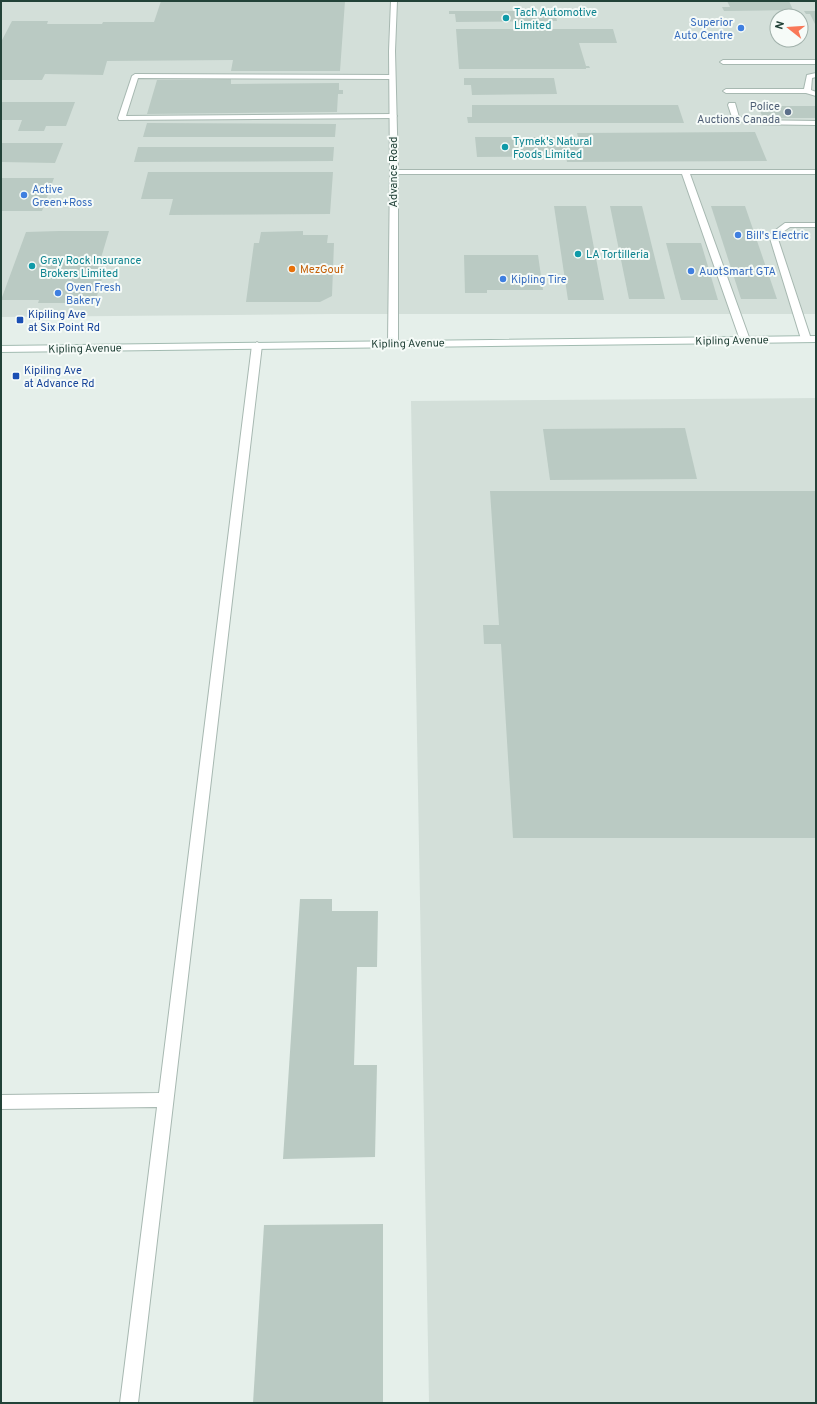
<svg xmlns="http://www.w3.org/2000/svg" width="817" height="1404" font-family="Overpass,sans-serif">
  <rect width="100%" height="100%" fill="#e5efea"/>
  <g fill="#d3dfd9" fill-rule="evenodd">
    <path d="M1,1H816V314H333L1,317ZM777,16H801V40H777Z"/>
    <polygon points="816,398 816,1403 429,1403 411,401"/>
  </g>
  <g fill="#bacac3">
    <polygon points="161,1 345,1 340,71 231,71 233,60 107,61 103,75 45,74 42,80 1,80 1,42 12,21 48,21 47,24 102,24 103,22 154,22"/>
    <polygon points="727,1 789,1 793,10 724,11 722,7 730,7"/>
    <polygon points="449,11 555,11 557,21 456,22 455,14 449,14"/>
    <polygon points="804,11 816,11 816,26 810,14 806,14"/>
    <polygon points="456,29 613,29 617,43 579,43 586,66 589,66 590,68 586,68 586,69 459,69"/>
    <polygon points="464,78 554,78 557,94 472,95 471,85 464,85"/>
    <polygon points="231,79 231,84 339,83 339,90 343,90 343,94 338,94 337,112 147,114 157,80"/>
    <polygon points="1,102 75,102 66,126 46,126 44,131 18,131 22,120 1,120"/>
    <polygon points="472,105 678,105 684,123 468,123 467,117 472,117"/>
    <polygon points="758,106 816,106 816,118 763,118"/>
    <polygon points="147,123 336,124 335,137 143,137"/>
    <polygon points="755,132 767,161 567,162 566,156 477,157 475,137 578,137 577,133"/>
    <polygon points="1,143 63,143 55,163 1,162"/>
    <polygon points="138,147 334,147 333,161 134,162"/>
    <polygon points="148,172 333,172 330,214 169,215 173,199 141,199"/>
    <polygon points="1,178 54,178 42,211 1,211"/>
    <polygon points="554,206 586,206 604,300 568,300"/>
    <polygon points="610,206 642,206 665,299 629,299"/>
    <polygon points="711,206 745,206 777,299 741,299"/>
    <polygon points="59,231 109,231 96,275 103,275 95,303 38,303 39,300 1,300 26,232"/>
    <polygon points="303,231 303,235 328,235 327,243 334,243 332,296 320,302 246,302 254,243 259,243 261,232"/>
    <polygon points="666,243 701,243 718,300 681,300"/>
    <polygon points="464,255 538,255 543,290 487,290 487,293 465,293"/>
    <polygon points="685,428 697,479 550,480 543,429"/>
    <polygon points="490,491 816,491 816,838 513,838 501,644 484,644 483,625 499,625"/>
    <polygon points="300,899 332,899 332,911 378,911 377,967 357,967 354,1065 377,1065 375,1157 283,1159"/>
    <polygon points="383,1224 383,1403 253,1403 264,1225"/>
  </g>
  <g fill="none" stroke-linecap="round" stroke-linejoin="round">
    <g stroke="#a7b8b1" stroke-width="2">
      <g id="lane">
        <polygon points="816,60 816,64 723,64 720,62 723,60"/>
        <polygon points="816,73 816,77 812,78 811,90 816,92 816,96 806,93 726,93 723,91 726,89 804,89 807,75"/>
        <polygon points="135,74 392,75 395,77 392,79 138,78 126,116 393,114 397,116 393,118 119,120 118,118 132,76"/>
        <polygon points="729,103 735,103 739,117 754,120 816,121 816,125 754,124 733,120 728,105"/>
        <polygon points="391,170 816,170 816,174 690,174 750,340 745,343 740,340 682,174 394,174 390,172"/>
        <polygon points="785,223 816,223 816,227 790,227 777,236 811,339 806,342 801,339 769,235"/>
        <polygon points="257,342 262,345 138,1403 120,1403 157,1107 1,1109 1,1095 159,1093 252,345"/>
      </g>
    </g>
    <g stroke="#a7b8b1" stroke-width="2">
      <polygon id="street" points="391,1 397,1 395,51 398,172 398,343 393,346 388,343 390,172 389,51"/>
    </g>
    <g stroke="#a2bbb1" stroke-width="2">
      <polygon id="secondary" points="816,336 816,342 1,352 1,346"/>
    </g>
    <use href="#lane" fill="#fff" fill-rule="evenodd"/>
    <use href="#street" fill="#fff" fill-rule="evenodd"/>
    <use href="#secondary" fill="#fff" fill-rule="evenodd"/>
  </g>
  <g fill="#0f9aa8" stroke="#f6fbf8" stroke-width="1.5">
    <circle cx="506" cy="18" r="4"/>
    <circle cx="505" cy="147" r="4"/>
    <circle cx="578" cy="254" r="4"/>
    <circle cx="32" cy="266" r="4"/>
  </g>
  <g fill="#3f7fe0" stroke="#f6fbf8" stroke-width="1.5">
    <circle cx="741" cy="28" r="4"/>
    <circle cx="24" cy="195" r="4"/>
    <circle cx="738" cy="235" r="4"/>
    <circle cx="691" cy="271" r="4"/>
    <circle cx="503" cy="279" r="4"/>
    <circle cx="58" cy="293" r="4"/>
  </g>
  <circle fill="#5c6f8a" stroke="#f6fbf8" stroke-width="1.5" cx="788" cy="112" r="4"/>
  <circle fill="#e8710a" stroke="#f6fbf8" stroke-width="1.5" cx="292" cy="269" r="4"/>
  <g fill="#1a4fb4" stroke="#f6fbf8" stroke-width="1.5">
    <rect x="16" y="316" width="8" height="8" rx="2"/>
    <rect x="12" y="372" width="8" height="8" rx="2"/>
  </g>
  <g text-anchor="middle" stroke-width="4" stroke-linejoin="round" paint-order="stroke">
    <g font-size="11" fill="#0d838f" stroke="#f6fbf8" text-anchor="start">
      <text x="514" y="16">Tach Automotive<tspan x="514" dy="13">Limited</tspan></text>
      <text x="513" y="145">Tymek's Natural<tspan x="513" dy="13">Foods Limited</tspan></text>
      <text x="586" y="258">LA Tortilleria</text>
      <text x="40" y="264">Gray Rock Insurance<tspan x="40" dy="13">Brokers Limited</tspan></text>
    </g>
    <g font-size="11" fill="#366cbe" stroke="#f6fbf8" text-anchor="start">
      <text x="733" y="26" text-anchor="end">Superior<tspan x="733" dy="13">Auto Centre</tspan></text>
      <text x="32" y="193">Active<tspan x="32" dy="13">Green+Ross</tspan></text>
      <text x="746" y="239">Bill's Electric</text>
      <text x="699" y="275">AuotSmart GTA</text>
      <text x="511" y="283">Kipling Tire</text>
      <text x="66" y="291">Oven Fresh<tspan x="66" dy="13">Bakery</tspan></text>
    </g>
    <g font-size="11" fill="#4e5e75" stroke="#f6fbf8" text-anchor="end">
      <text x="780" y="110">Police<tspan x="780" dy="13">Auctions Canada</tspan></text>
    </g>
    <g font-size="11" fill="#224238" stroke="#f6fbf8">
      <text transform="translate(393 172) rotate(-90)" y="4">Advance Road</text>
      <text transform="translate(732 340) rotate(-1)" y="4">Kipling Avenue</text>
      <text transform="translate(408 343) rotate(-1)" y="4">Kipling Avenue</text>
      <text transform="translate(85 348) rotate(-1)" y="4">Kipling Avenue</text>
    </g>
    <g font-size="11" fill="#c56008" stroke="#f6fbf8" text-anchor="start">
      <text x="300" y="273">MezGouf</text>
    </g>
    <g font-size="11" fill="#164399" stroke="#f6fbf8" text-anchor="start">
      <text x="28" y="318">Kipiling Ave<tspan x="28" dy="13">at Six Point Rd</tspan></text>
      <text x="24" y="374">Kipiling Ave<tspan x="24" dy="13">at Advance Rd</tspan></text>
    </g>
  </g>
  <rect width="817" height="1404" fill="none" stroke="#224238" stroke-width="4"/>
  <g transform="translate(789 28) rotate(287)"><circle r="19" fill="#f6fbf8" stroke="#a1b1ab"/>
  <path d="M0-3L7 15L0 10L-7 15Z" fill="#f97858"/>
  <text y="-6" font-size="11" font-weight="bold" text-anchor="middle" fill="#224238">N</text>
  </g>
</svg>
